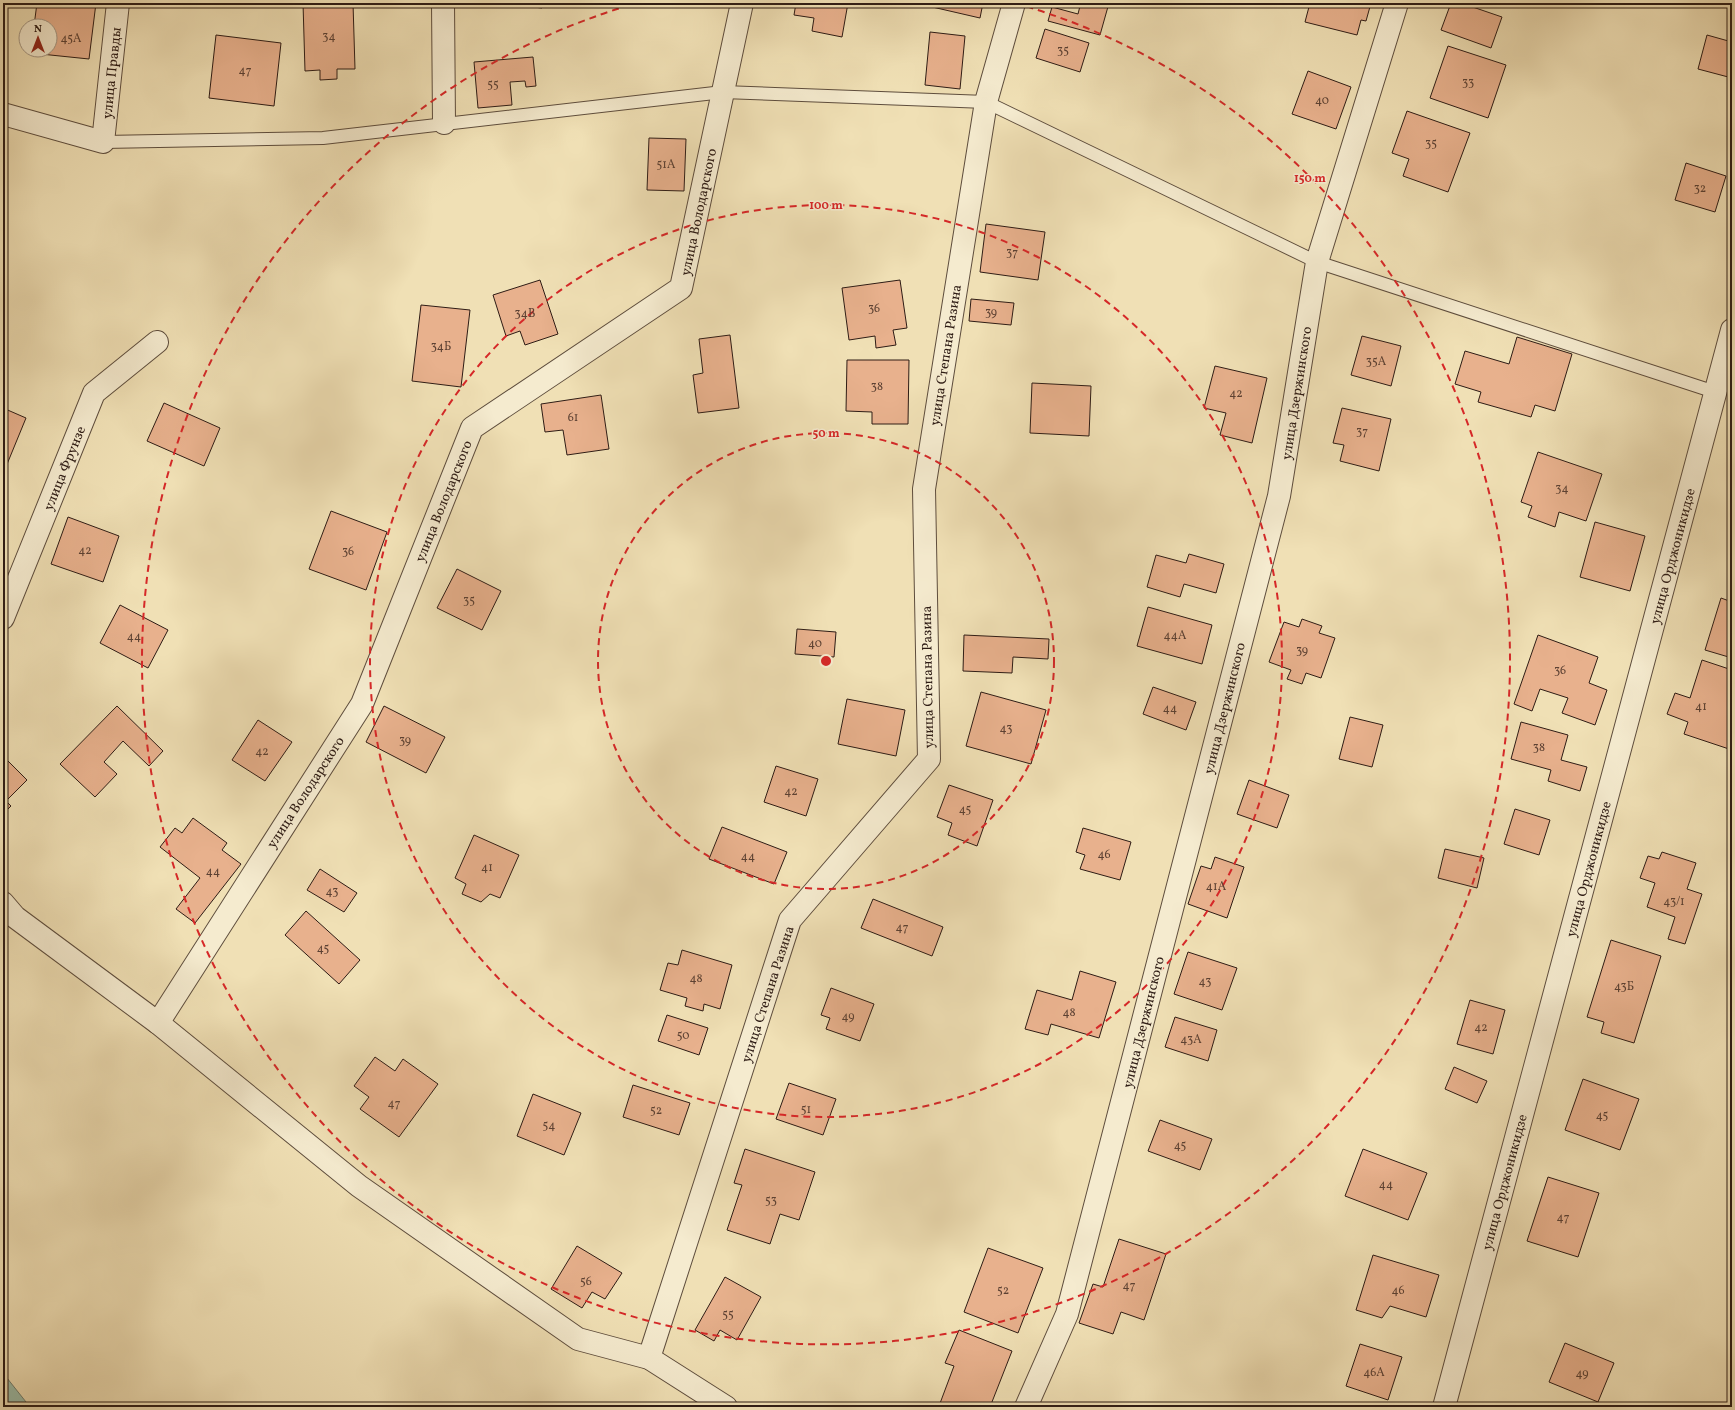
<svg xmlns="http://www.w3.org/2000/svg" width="1735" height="1410" font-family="Vollkorn,serif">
  <rect width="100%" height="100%" fill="#f0e0b5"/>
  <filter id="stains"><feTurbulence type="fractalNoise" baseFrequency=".005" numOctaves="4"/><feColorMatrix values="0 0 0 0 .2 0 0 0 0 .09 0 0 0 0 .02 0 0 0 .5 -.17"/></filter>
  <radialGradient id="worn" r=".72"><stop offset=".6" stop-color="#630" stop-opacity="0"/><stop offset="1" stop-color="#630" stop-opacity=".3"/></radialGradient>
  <polygon fill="#9bbda9" stroke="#6f7d6e" points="3,1373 30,1407 3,1407"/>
  <g fill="#e8b18d" stroke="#2e1c15">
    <polygon points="37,3 96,3 89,59 31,53 31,50 50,50 50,26 34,26"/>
    <polygon points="303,3 353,3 355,69 337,69 337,79 320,80 320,70 305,71"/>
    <polygon points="498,3 543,3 542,8"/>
    <polygon points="796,3 848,3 842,37 812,31 814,18 794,15"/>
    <polygon points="929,3 983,3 980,18 928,6"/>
    <polygon points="1068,3 1109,3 1100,35 1048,21 1052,7 1078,14 1080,6"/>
    <polygon points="1310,3 1371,3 1366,21 1361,20 1357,35 1305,22"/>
    <polygon points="1451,3 1461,3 1502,17 1491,48 1441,30"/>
    <polygon points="1045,29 1089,43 1080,72 1036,58"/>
    <polygon points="930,32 965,36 960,89 925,85"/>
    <polygon points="216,35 281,43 274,106 209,98"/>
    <polygon points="1707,35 1732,42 1732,78 1698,69"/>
    <polygon points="1448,46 1506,65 1488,118 1430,98"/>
    <polygon points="533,57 536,86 526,87 525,81 510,82 512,105 478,108 474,62"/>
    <polygon points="1308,71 1351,87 1336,129 1292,114"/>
    <polygon points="1407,111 1470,133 1448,192 1403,176 1409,159 1392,153"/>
    <polygon points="649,138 686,139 684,191 647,190"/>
    <polygon points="1686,163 1726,176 1715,212 1675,200"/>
    <polygon points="986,224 1045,232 1038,280 980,272"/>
    <polygon points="540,280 558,334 525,345 520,331 506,336 493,295"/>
    <polygon points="900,280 907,328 893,330 896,345 876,348 875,336 849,340 842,288"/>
    <polygon points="971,299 1014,303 1011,325 969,321"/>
    <polygon points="421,305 470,310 461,387 412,381"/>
    <polygon points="730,335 739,408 698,413 693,375 703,373 699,339"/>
    <polygon points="1362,336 1401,346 1391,386 1351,375"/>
    <polygon points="1517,337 1572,354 1555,411 1535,405 1531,417 1478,402 1481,392 1455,384 1465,351 1509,364"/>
    <polygon points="847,360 909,360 908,424 872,424 872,412 846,411"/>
    <polygon points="1215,366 1267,378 1252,443 1220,435 1226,413 1204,408"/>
    <polygon points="1032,383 1091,386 1089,436 1030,433"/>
    <polygon points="601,395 609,449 567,455 563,430 545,432 541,404"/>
    <polygon points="164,403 220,428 204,466 147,441"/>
    <polygon points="3,408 26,418 3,474"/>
    <polygon points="1342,408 1391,419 1379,471 1340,461 1344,445 1333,443"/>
    <polygon points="1538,452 1602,474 1586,521 1559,512 1555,527 1528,517 1532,506 1521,502"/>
    <polygon points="331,511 387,532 366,590 309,569"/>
    <polygon points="68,517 119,536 103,582 51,564"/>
    <polygon points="1595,522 1645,536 1630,591 1580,577"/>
    <polygon points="1189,554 1224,564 1216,593 1184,584 1180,597 1147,587 1156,555 1186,563"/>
    <polygon points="457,569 501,591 482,630 437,608"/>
    <polygon points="3,570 10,574 3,584"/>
    <polygon points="1721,598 1732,602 1732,658 1705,650"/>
    <polygon points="120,605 168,630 148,668 100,643"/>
    <polygon points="1148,607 1212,625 1202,664 1137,646"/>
    <polygon points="1302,619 1322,626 1319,633 1335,638 1321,678 1306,673 1302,684 1287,679 1291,670 1269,662 1284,622 1299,627"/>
    <polygon points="797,629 836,632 834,657 795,654"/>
    <polygon points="964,635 1049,639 1048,659 1013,657 1012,673 963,671"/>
    <polygon points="1538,635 1598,657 1589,683 1607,690 1595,725 1562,713 1568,698 1540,689 1532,711 1514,704"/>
    <polygon points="1702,660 1732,670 1732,750 1684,734 1688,722 1667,714 1675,693 1690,698"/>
    <polygon points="1153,687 1196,702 1186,730 1143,714"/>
    <polygon points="981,692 1046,710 1031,764 966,746"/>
    <polygon points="847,699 905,710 896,756 838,744"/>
    <polygon points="117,706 163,751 149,766 123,741 104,762 117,774 95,797 60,764"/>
    <polygon points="384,706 445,737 426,773 366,742"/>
    <polygon points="1350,717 1383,725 1372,767 1339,759"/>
    <polygon points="258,720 292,742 265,781 232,760"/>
    <polygon points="1521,722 1568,735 1561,760 1587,767 1580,791 1548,781 1551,770 1511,759"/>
    <polygon points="3,756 27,780 6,801 11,806 3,814"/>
    <polygon points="776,766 818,779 806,816 764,802"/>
    <polygon points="1249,780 1289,795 1277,828 1237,814"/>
    <polygon points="949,785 993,800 977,846 948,835 952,823 937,817"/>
    <polygon points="1515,809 1550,820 1539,855 1504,844"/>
    <polygon points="193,818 227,843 222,850 241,864 195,923 176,909 200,878 160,847 175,828 182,833"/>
    <polygon points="722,827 787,852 774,884 709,859"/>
    <polygon points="1083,828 1131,842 1120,880 1080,869 1085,855 1076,852"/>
    <polygon points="474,835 519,855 500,898 490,894 481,902 462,894 466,884 455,878"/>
    <polygon points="1445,849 1484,858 1477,888 1438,878"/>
    <polygon points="1662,852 1696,863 1687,889 1702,894 1685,944 1668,939 1675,917 1647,907 1655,883 1640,878 1648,856 1659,859"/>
    <polygon points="1215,857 1244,867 1227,918 1188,904 1201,866 1211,869"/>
    <polygon points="320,869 357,893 344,912 307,890"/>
    <polygon points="873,899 943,927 932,956 861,928"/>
    <polygon points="306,911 360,960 339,984 285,935"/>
    <polygon points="1611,940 1661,956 1634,1043 1601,1033 1604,1022 1587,1017"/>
    <polygon points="682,950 732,965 720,1009 704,1004 703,1011 685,1006 687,998 660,990 668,963 678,965"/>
    <polygon points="1188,952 1237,968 1222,1010 1174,994"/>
    <polygon points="1080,971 1116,982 1099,1038 1051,1024 1048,1035 1025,1029 1037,990 1072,1000"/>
    <polygon points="831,988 874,1004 860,1041 826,1029 830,1018 821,1015"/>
    <polygon points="1470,1000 1505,1010 1493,1054 1457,1044"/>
    <polygon points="667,1015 708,1028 699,1055 658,1041"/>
    <polygon points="1175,1017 1217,1030 1208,1061 1165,1047"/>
    <polygon points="375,1057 395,1071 403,1059 438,1084 399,1137 360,1109 369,1097 354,1086"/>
    <polygon points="1454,1067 1487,1081 1477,1103 1445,1089"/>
    <polygon points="1583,1079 1639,1099 1620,1150 1565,1130"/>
    <polygon points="789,1083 836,1099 823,1135 776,1119"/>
    <polygon points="633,1085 690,1103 679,1135 623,1117"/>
    <polygon points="533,1094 581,1113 564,1155 517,1136"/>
    <polygon points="1160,1120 1212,1139 1200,1170 1148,1151"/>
    <polygon points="745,1149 815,1172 799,1220 780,1214 770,1244 727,1230 742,1185 734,1183"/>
    <polygon points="1363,1149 1427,1173 1408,1220 1345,1196"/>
    <polygon points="1548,1177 1599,1193 1578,1257 1527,1241"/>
    <polygon points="1119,1239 1166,1254 1144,1320 1121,1312 1113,1334 1079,1323 1093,1284 1103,1287"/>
    <polygon points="577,1246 622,1273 605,1299 592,1292 582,1308 551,1289"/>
    <polygon points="988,1248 1043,1268 1018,1333 964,1312"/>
    <polygon points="1373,1255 1439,1275 1426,1317 1390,1306 1382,1318 1356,1310"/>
    <polygon points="725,1277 761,1297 737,1340 720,1330 714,1341 695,1330"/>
    <polygon points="959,1330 1012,1351 990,1407 942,1407 939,1406 954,1366 945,1363"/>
    <polygon points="1565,1343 1614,1363 1598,1402 1549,1382"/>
    <polygon points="1360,1344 1402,1357 1388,1400 1346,1386"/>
  </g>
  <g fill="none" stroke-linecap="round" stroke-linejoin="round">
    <g stroke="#5e4d3d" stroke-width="14">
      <polyline id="lane" points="103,142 323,138 723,92 986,102 1317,262 1715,392"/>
    </g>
    <g stroke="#5e4d3d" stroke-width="24">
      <g id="street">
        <polyline points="443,3 444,123"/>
        <polyline points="3,114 103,142 118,3"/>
        <polyline points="3,618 94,393 157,342"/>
        <polyline points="3,903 15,917 158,1023 359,1186 578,1339 649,1358 726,1407"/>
        <polyline points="158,1023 362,704 472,428 681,288 742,3"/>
        <polyline points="649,1358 790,920 929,759 924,489 986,102 1014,3"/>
        <polyline points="1026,1407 1067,1314 1279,496 1317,262 1397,3"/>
        <polyline points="1444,1407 1732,330"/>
      </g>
    </g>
    <use href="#lane" stroke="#f5ebcf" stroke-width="12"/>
    <use href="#street" stroke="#f5ebcf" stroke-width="22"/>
  </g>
  <g fill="none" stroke="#d62828" stroke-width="2" stroke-dasharray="7 5">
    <circle cx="826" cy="661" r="228"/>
    <circle cx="826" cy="661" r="456"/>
    <path d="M1015 3A684 684 0 1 1 637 3"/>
  </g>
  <g text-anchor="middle" stroke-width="3" stroke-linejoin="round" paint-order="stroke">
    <g font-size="12" fill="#5c4133">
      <text x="329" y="40">34</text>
      <text x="71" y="42">45А</text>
      <text x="1063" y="54">35</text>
      <text x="245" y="74">47</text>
      <text x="1468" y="86">33</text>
      <text x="493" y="88">55</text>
      <text x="1322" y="104">40</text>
      <text x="1431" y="147">35</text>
      <text x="666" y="168">51А</text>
      <text x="1700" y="192">32</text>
      <text x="1012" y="256">37</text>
      <text x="874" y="312">36</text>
      <text x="991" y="316">39</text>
      <text x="525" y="317">34В</text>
      <text x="441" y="350">34Б</text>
      <text x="1376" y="365">35А</text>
      <text x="877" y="390">38</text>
      <text x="1236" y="397">42</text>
      <text x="573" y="421">61</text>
      <text x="1362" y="435">37</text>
      <text x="1562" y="492">34</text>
      <text x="85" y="554">42</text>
      <text x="348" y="555">36</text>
      <text x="469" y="604">35</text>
      <text x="1175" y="639">44А</text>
      <text x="134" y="640">44</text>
      <text x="815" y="647">40</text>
      <text x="1302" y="654">39</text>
      <text x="1560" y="674">36</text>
      <text x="1701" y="710">41</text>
      <text x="1170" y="712">44</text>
      <text x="1006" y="732">43</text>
      <text x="405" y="744">39</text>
      <text x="1539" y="751">38</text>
      <text x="262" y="755">42</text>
      <text x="791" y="795">42</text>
      <text x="965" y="813">45</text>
      <text x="1104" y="858">46</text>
      <text x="748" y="860">44</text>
      <text x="487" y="871">41</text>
      <text x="213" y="875">44</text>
      <text x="1216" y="890">41А</text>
      <text x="332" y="895">43</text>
      <text x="1674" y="905">43/1</text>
      <text x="902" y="931">47</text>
      <text x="323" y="952">45</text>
      <text x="696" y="982">48</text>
      <text x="1205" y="985">43</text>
      <text x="1624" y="990">43Б</text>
      <text x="1069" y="1016">48</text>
      <text x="848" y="1020">49</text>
      <text x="1481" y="1031">42</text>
      <text x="683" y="1039">50</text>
      <text x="1191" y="1043">43А</text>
      <text x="394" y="1107">47</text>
      <text x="806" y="1113">51</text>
      <text x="656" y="1114">52</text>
      <text x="1602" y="1119">45</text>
      <text x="549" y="1129">54</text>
      <text x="1180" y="1149">45</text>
      <text x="1386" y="1188">44</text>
      <text x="771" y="1204">53</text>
      <text x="1563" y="1221">47</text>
      <text x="586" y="1285">56</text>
      <text x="1129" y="1289">47</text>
      <text x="1003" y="1294">52</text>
      <text x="1398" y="1294">46</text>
      <text x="728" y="1318">55</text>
      <text x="1374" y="1376">46А</text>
      <text x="1582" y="1377">49</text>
    </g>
    <g font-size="14" fill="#2e1c15" stroke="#f5ebcf">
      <text transform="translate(111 73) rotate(-84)" y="5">улица Правды</text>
      <text transform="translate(698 212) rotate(-78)" y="5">улица Володарского</text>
      <text transform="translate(945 355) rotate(-81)" y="5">улица Степана Разина</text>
      <text transform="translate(1296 393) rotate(-81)" y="5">улица Дзержинского</text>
      <text transform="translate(64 468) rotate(-68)" y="5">улица Фрунзе</text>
      <text transform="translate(443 501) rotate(-68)" y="5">улица Володарского</text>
      <text transform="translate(1672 556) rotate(-75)" y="5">улица Орджоникидзе</text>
      <text transform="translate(927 677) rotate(-91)" y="5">улица Степана Разина</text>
      <text transform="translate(1224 708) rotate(-76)" y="5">улица Дзержинского</text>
      <text transform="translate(305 792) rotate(-57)" y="5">улица Володарского</text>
      <text transform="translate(1588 869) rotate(-75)" y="5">улица Орджоникидзе</text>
      <text transform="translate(767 994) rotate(-72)" y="5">улица Степана Разина</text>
      <text transform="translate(1143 1022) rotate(-76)" y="5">улица Дзержинского</text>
      <text transform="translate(1504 1182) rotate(-75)" y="5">улица Орджоникидзе</text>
    </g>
  </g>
  <circle cx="826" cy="661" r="6" fill="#d62828" stroke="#f5ebcf" stroke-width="2"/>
  <g font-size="12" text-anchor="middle" font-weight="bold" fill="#d62828" stroke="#f5ebcf" stroke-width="3" stroke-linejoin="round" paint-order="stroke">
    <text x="1310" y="182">150 m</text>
    <text x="826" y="209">100 m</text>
    <text x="826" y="437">50 m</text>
  </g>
  <rect width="1735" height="1410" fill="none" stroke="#f0e0b5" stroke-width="16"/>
  <rect x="4" y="4" width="1727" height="1402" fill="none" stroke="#2e1c15" stroke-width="2"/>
  <rect x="8" y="8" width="1719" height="1394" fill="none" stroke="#2e1c15"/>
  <g transform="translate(38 38)"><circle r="19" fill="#f5ebcf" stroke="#a59885"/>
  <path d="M0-3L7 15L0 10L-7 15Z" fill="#8f2418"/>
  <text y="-6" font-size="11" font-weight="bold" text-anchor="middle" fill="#2e1c15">N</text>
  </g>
  <rect width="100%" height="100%" filter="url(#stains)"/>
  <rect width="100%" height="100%" fill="url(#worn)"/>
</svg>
